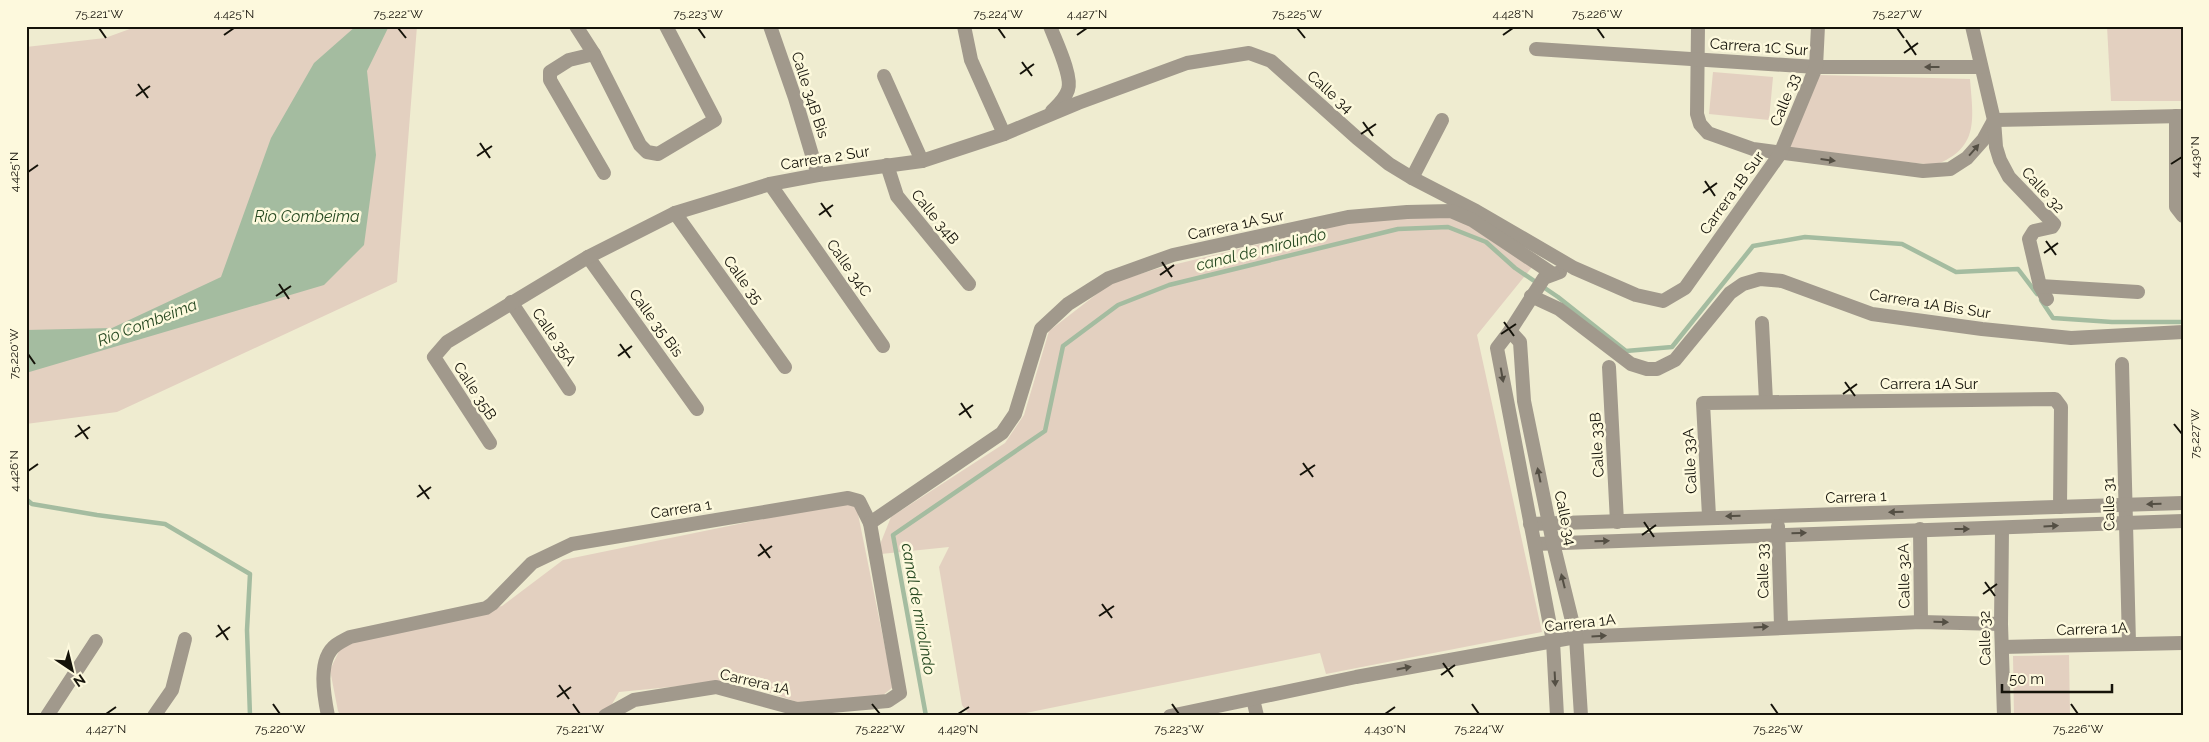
<svg xmlns="http://www.w3.org/2000/svg" width="2209" height="742" font-family="Raleway,sans-serif">
  <rect width="100%" height="100%" fill="#efecd0"/>
  <g fill="#e3d0c0">
    <polygon points="138,26 417,26 397,282 117,412 26,424 26,47 105,38"/>
    <polygon points="2107,26 2183,26 2183,101 2111,101"/>
    <polygon points="1713,72 1773,77 1769,120 1709,114"/>
    <path d="M1819,75L1970,79C1973,119 1980,148 1935,165L1788,150Z"/>
    <polygon points="1450,216 1468,224 1532,267 1477,335 1542,632 1326,674 1320,653 1011,716 970,716 962,705 939,567 949,547 881,554 881,542 891,517 1005,443 1024,415 1049,331 1111,283 1156,269 1350,222"/>
    <polygon points="845,502 856,504 893,687 882,696 797,702 765,691 753,679 619,692 612,704 596,716 341,716 338,711 330,670 342,645 362,636 502,606 563,560"/>
    <polygon points="2069,655 2070,716 2014,716 2013,656"/>
  </g>
  <polygon fill="#a4bca0" points="356,26 389,26 367,71 376,155 364,245 324,285 26,373 26,330 112,328 221,277 271,138 314,63"/>
  <g fill="none" stroke-linecap="round" stroke-linejoin="round">
    <g stroke="#a4bca0" stroke-width="4.5">
      <polyline points="2041,300 2053,318 2112,322 2183,322"/>
      <polyline points="26,499 32,504 97,515 165,524 250,574 247,630 250,716"/>
      <polyline points="926,716 893,535 1045,431 1063,346 1118,305 1169,285 1398,229 1448,227 1486,242 1515,268 1558,297 1626,351 1672,347 1753,246 1805,237 1902,244 1956,272 2018,269 2037,294"/>
    </g>
    <g stroke="#a1998c" stroke-width="14">
      <polyline points="576,26 594,54 640,145 647,152 658,154 715,120 666,26"/>
      <polyline points="770,26 795,98 818,175"/>
      <polyline points="964,26 971,60 1004,134"/>
      <path d="M1050,26C1055,40 1073,76 1068,90C1065,99 1059,104 1052,111"/>
      <polyline points="1698,26 1697,114 1700,124 1708,133 1753,149 1923,171 1950,169 1967,158 1983,140 1994,120 2183,116"/>
      <polyline points="1972,26 1994,120 1996,147 2000,160 2009,177 2054,224 2052,227 2034,231 2029,239 2040,286 2047,299"/>
      <polyline points="1536,49 1816,67 1981,67"/>
      <polyline points="594,54 569,60 550,72 550,80 604,173"/>
      <polyline points="884,76 922,161"/>
      <polyline points="2176,116 2176,207 2183,216"/>
      <polyline points="887,165 897,196 969,284"/>
      <polyline points="1412,178 1442,120"/>
      <polyline points="770,184 883,346"/>
      <polyline points="675,213 785,367"/>
      <polyline points="588,257 697,409"/>
      <polyline points="2040,286 2138,292"/>
      <polyline points="1531,296 1559,309 1631,364 1647,369 1657,369 1675,360 1730,293 1743,284 1760,279 1782,281 1872,314 1982,329 2071,338 2183,332"/>
      <polyline points="511,302 569,389"/>
      <polyline points="1762,323 1766,401"/>
      <polyline points="1510,331 1544,278 1560,272"/>
      <polyline points="2122,364 2129,643"/>
      <polyline points="1609,367 1617,522"/>
      <polyline points="490,443 434,357 447,342 588,257 675,213 770,184 818,175 922,161 1004,134 1078,103 1187,63 1249,53 1271,61 1357,138 1389,164 1412,178 1476,211 1574,268 1636,295 1663,301 1685,288 1780,154 1816,67 1818,26"/>
      <polyline points="1709,516 1703,403 2055,399 2061,407 2060,507"/>
      <polyline points="1530,524 2183,503"/>
      <polyline points="1778,526 1781,626"/>
      <polyline points="1920,529 1921,622"/>
      <polyline points="2002,529 2001,624 2004,716"/>
      <polyline points="1535,544 2183,521"/>
      <polyline points="2002,647 2183,643"/>
      <polyline points="1253,699 1257,716"/>
      <polyline points="47,716 96,641"/>
      <polyline points="154,716 172,690 185,639"/>
      <path d="M328,716C324,696 317,659 336,645C340,642 346,639 350,637L486,608L492,604L532,563L572,544L848,498L859,501L870,523L1002,433L1015,414L1041,329L1068,304L1109,278L1173,255L1348,217L1407,212L1451,211L1472,220L1553,274"/>
      <polyline points="605,716 634,700 716,687 797,709 888,701 900,693 870,523"/>
      <polyline points="1170,716 1356,677 1576,637 1921,622 2001,624"/>
    </g>
    <polyline stroke="#a1998c" stroke-width="14" points="1557,716 1553,641 1497,348 1510,331 1520,342 1524,401 1553,543 1576,637 1581,716"/>
  </g>
  <defs><path id="oneway-solid" d="M-6-.8H1V-3.2L6.5 0L1 3.2V.8H-6Z" transform="scale(1.25)"/></defs>
  <g fill="#544f44">
    <use href="#oneway-solid" transform="translate(1932 67) rotate(-180)"/>
    <use href="#oneway-solid" transform="translate(1974 150) rotate(-49)"/>
    <use href="#oneway-solid" transform="translate(1828 160) rotate(7)"/>
    <use href="#oneway-solid" transform="translate(1502 375) rotate(80)"/>
    <use href="#oneway-solid" transform="translate(1539 475) rotate(-102)"/>
    <use href="#oneway-solid" transform="translate(2154 504) rotate(178)"/>
    <use href="#oneway-solid" transform="translate(1896 512) rotate(178)"/>
    <use href="#oneway-solid" transform="translate(1733 516) rotate(179)"/>
    <use href="#oneway-solid" transform="translate(2051 526) rotate(-3)"/>
    <use href="#oneway-solid" transform="translate(1962 529)"/>
    <use href="#oneway-solid" transform="translate(1799 533) rotate(-2)"/>
    <use href="#oneway-solid" transform="translate(1602 541) rotate(-2)"/>
    <use href="#oneway-solid" transform="translate(1563 581) rotate(-104)"/>
    <use href="#oneway-solid" transform="translate(1941 622) rotate(2)"/>
    <use href="#oneway-solid" transform="translate(1761 627) rotate(-3)"/>
    <use href="#oneway-solid" transform="translate(1599 636) rotate(-3)"/>
    <use href="#oneway-solid" transform="translate(1404 668) rotate(-11)"/>
    <use href="#oneway-solid" transform="translate(1555 679) rotate(87)"/>
  </g>
  <path fill="none" stroke="#15130a" stroke-width="2" d="M99,28L106,38M398,28L406,38M698,28L705,38M998,28L1005,38M1297,28L1305,38M1597,28L1604,38M1897,28L1904,38M224,35L234,28M1077,35L1087,28M1503,35L1513,28M1906,40L1916,55M1904,53L1918,43M1022,62L1032,76M1020,74L1034,64M138,84L148,98M136,96L150,86M1363,122L1373,136M1361,134L1376,124M480,143L490,158M477,156L492,146M2171,164L2182,157M28,172L38,165M1705,181L1715,196M1703,193L1717,183M821,203L831,217M819,215L833,205M2046,241L2056,255M2044,253L2058,243M1162,262L1172,277M1160,275L1174,265M279,284L289,299M276,296L291,286M1504,322L1514,336M1501,334L1516,324M620,344L630,358M28,354L35,364M618,356L632,346M1845,382L1855,396M1843,394L1857,384M961,403L971,418M959,415L973,405M2174,424L2182,434M78,425L88,439M75,437L90,427M1303,463L1313,477M28,471L38,464M1300,475L1315,465M419,485L429,499M417,497L431,487M1644,522L1654,537M1642,535L1656,525M760,544L770,558M758,556L772,546M1985,582L1995,596M1983,594L1997,584M1102,604L1112,618M1099,616L1114,606M218,625L228,640M216,637L230,627M1443,663L1453,677M1441,675L1455,665M559,685L569,699M557,697L571,687M273,704L280,714M573,704L580,714M872,704L880,714M1172,704L1179,714M1472,704L1479,714M1771,704L1778,714M2071,704L2078,714M106,714L116,707M958,714L969,707M1385,714L1395,707"/>
  <g text-anchor="middle" stroke-width="5" stroke-linejoin="round" paint-order="stroke">
    <g font-size="15" fill="#15130a" stroke="#fdf9dd">
      <text transform="translate(1759 47) rotate(4)" y="5">Carrera 1C Sur</text>
      <text transform="translate(1330 92) rotate(42)" y="5">Calle 34</text>
      <text transform="translate(810 95) rotate(72)" y="5">Calle 34B Bis</text>
      <text transform="translate(1785 100) rotate(-68)" y="5">Calle 33</text>
      <text transform="translate(825 158) rotate(-9)" y="5">Carrera 2 Sur</text>
      <text transform="translate(2043 190) rotate(48)" y="5">Calle 32</text>
      <text transform="translate(1732 193) rotate(-54)" y="5">Carrera 1B Sur</text>
      <text transform="translate(935 217) rotate(51)" y="5">Calle 34B</text>
      <text transform="translate(1236 225) rotate(-12)" y="5">Carrera 1A Sur</text>
      <text transform="translate(849 268) rotate(55)" y="5">Calle 34C</text>
      <text transform="translate(743 280) rotate(54)" y="5">Calle 35</text>
      <text transform="translate(1930 304) rotate(9)" y="5">Carrera 1A Bis Sur</text>
      <text transform="translate(656 323) rotate(54)" y="5">Calle 35 Bis</text>
      <text transform="translate(554 337) rotate(56)" y="5">Calle 35A</text>
      <text x="1929" y="389">Carrera 1A Sur</text>
      <text transform="translate(475 391) rotate(57)" y="5">Calle 35B</text>
      <text transform="translate(1597 445) rotate(-93)" y="5">Calle 33B</text>
      <text transform="translate(1690 461) rotate(-93)" y="5">Calle 33A</text>
      <text transform="translate(1856 497) rotate(-2)" y="5">Carrera 1</text>
      <text transform="translate(2109 504) rotate(-91)" y="5">Calle 31</text>
      <text transform="translate(681 509) rotate(-9)" y="5">Carrera 1</text>
      <text transform="translate(1565 518) rotate(78)" y="5">Calle 34</text>
      <text transform="translate(1763 571) rotate(-91)" y="5">Calle 33</text>
      <text transform="translate(1904 576) rotate(-91)" y="5">Calle 32A</text>
      <text transform="translate(1580 623) rotate(-6)" y="5">Carrera 1A</text>
      <text transform="translate(2092 629) rotate(-2)" y="5">Carrera 1A</text>
      <text transform="translate(1985 638) rotate(-91)" y="5">Calle 32</text>
      <text transform="translate(755 682) rotate(13)" y="5">Carrera 1A</text>
    </g>
    <g font-size="16" font-style="italic" fill="#274921" stroke="#fdf9dd">
      <text x="307" y="222">Rio Combeima</text>
      <text transform="translate(1261 249) rotate(-14)" y="6">canal de mirolindo</text>
      <text transform="translate(147 322) rotate(-21)" y="6">Río Combeima</text>
      <text transform="translate(919 609) rotate(80)" y="6">canal de mirolindo</text>
    </g>
  </g>
  <rect width="2209" height="742" fill="none" stroke="#fdf9dd" stroke-width="55"/>
  <g transform="translate(72 670) rotate(145)" stroke="#fdf9dd" stroke-width="4" paint-order="stroke">
  <path d="M0-4L9 19L0 12L-9 19Z" fill="#15130a"/>
  <text y="-8" font-size="14" font-weight="bold" text-anchor="middle" fill="#15130a">N</text>
  </g>
  <path d="M2002 684v8h110v-8" fill="none" stroke="#15130a" stroke-width="2.5"/>
  <text x="2009" y="684" font-size="15" fill="#15130a" stroke="#fdf9dd" stroke-width="4" paint-order="stroke">50 m</text>
  <rect x="28" y="28" width="2154" height="686" fill="none" stroke="#15130a" stroke-width="2"/>
  <g font-size="12" text-anchor="middle" fill="#15130a">
    <text x="99" y="18">75.221°W</text>
    <text x="234" y="18">4.425°N</text>
    <text x="398" y="18">75.222°W</text>
    <text x="698" y="18">75.223°W</text>
    <text x="998" y="18">75.224°W</text>
    <text x="1087" y="18">4.427°N</text>
    <text x="1297" y="18">75.225°W</text>
    <text x="1513" y="18">4.428°N</text>
    <text x="1597" y="18">75.226°W</text>
    <text x="1897" y="18">75.227°W</text>
    <text transform="translate(2195 157) rotate(-90)" y="4">4.430°N</text>
    <text transform="translate(14 172) rotate(-90)" y="4">4.425°N</text>
    <text transform="translate(14 354) rotate(-90)" y="4">75.220°W</text>
    <text transform="translate(2195 434) rotate(-90)" y="4">75.227°W</text>
    <text transform="translate(14 471) rotate(-90)" y="4">4.426°N</text>
    <text x="106" y="733">4.427°N</text>
    <text x="280" y="733">75.220°W</text>
    <text x="580" y="733">75.221°W</text>
    <text x="880" y="733">75.222°W</text>
    <text x="958" y="733">4.429°N</text>
    <text x="1179" y="733">75.223°W</text>
    <text x="1385" y="733">4.430°N</text>
    <text x="1479" y="733">75.224°W</text>
    <text x="1778" y="733">75.225°W</text>
    <text x="2078" y="733">75.226°W</text>
  </g>
</svg>
